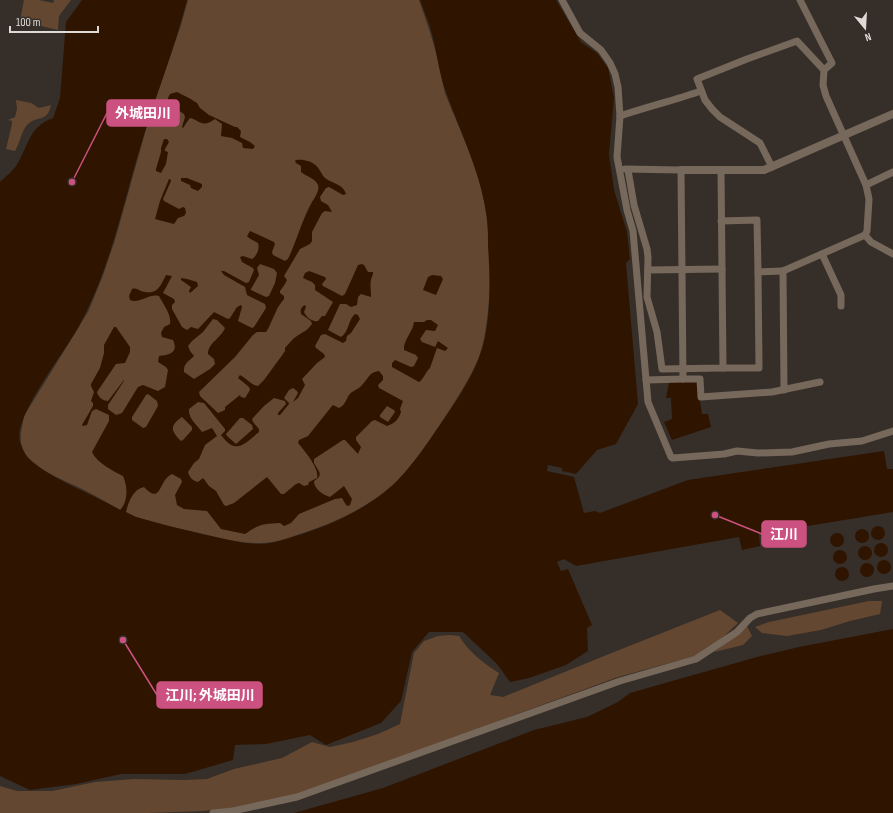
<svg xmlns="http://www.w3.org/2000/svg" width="893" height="813" font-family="'Sofia Sans Condensed','Noto Sans JP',sans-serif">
  <rect width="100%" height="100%" fill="#362f29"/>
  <g fill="#634730">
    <polygon points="24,0 39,0 53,3 54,0 71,0 59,16 58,30 20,21"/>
    <path d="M188,0H419C426,20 433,40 438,60C441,71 442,83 445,93C456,122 470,149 479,179C488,211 490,247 490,280C489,303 487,335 479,357C470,379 456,400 443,420C429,441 414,464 396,482C370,506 337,522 303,533C290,537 276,543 261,543C237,544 213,536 190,531C171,527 151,523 134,516C114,508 97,496 78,487C61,479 35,469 25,453C17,440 22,430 24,416L88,312L102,278L115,240L150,115L180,28Z"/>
    <path d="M16,100L31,103L39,108L51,105C47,123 38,115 28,124C21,131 20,143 15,151L6,149L12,124V121L8,120L15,117L17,109Z"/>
    <polygon points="869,601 882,601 880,614 850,621 821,630 787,636 762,633 755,627 769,622"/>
    <path d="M720,610L738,623L719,641L695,656L618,677L517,714L456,738L302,793L245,807L203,811L149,813H0V786L17,791H52L95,782L134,779L185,780L207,779L234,769L282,758L312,742L330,747L353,742L378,734L400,724L414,653L424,641L438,636L450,635L459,636C469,652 483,663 499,673L490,695L503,697L609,654Z"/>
    <polygon points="747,626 752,636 743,645 714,652"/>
  </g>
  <g fill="#2f1400" fill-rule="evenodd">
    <path d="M82,0H187C175,47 157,92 143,138C123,202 112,265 79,326C66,351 13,416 20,442C22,447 24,454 28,458C50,479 93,494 120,510C128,502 128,487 123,476C113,471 97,463 92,452L109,421V415L96,409L92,411L87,425L83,426L82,425L93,406V403L91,401L94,392L91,386V384L100,368L104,353V345L114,327H116L130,347V352L125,363L116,364L97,392C98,397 103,401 108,401L124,380V381L108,405V409L116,415L122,413L138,387L143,385L158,391L165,387L168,370L166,367L158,362L159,356C169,355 179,353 173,340L162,337L161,333L164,327L170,324C172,315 163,304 159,296C149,293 140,304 130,300L129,296L132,289C136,288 137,289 141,291C157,296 160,287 166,275L172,276L163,293L174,299L175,302L172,305V309L182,327L187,330L191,327L198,329L214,312L228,319L230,318L237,307L241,305L242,307L238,321L252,328L254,327L266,308L265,304L247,295L245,287L224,275L221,271H224L246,283L249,282L254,270L253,268L242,262L240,257L243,256L252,259C257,256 260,248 258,243L249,238L247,236L250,231L274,242L275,244L272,252L273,255L285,261L288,259C297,240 302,220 312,202C315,198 320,189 318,185C316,179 306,176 301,172V166L296,163L295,161L296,160C302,159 310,161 314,164C319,167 321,173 324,177C331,184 343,183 346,194L343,195L329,187L326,188L320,197L321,201L328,205L332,212L325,211L322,213L312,232V241L310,244L300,249L284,276L287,280L285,284L280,291V293L284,296V299L278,307L268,329L266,332H257L253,335L235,357L199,392L200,396L218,413L225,410V407L240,395L241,397L245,398L250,390L249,387L238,378L240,375C246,378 251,385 258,386L264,380L283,354L285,351V348C289,344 292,339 297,336C304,331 306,332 312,324L311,321L301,314C300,310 301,307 305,305L306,307L304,312C306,317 312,322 318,321L322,316H325L333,302L315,290V285L312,282L303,278L305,273L309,271L325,277L326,279L322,284L323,286L342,296L345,294L358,265L362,264L364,265L368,272H373V274C369,282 371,288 371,297L361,294L358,297L357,305L351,307L346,304H340L328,330L341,337C349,332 348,320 355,314L358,315L360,319L351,333L347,336L346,341L343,343L325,334L321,335L315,346L316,348L324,354L325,357L317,363L302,379L305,385L298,398L293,402L298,393L297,391L293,388L289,390L284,398L289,403V404L280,415H278V413L286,404L285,401L274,398L264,406L252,419L253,422L259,429V432C243,445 236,455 221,435L225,431V429L204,403L198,402L189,409C188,418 197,425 202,432L212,428L217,436L205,445L199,459L194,463L188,472C189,477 193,481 198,482L203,478L209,486L216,491L224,505L226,506L234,503L267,477L281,494H284L296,484L299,483L304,486L308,485L309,482L317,478C320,469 304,450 298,443L299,440L308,436L332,406L333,405L339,408C345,405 346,400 349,395C353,390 358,390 362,385C368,379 369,372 379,371L383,376V380L378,385L379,388L403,401L400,409L401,412C399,419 394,424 387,426L375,420L372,421L356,437V440L361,447L358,454L345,440H343L314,459V463C319,472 324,475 314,481C314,489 323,495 330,497L344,486L352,499L350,505L348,506L346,505L342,498L335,499L299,514L291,523L284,526L280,523C263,524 259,524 245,534L221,529L207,511L184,509L177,505L175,495L182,482L181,479L172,474C158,480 162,506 144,487C133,489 128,503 126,512L136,517C158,523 180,529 202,534C222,538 241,544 261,544C277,543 293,537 308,532C338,522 375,504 398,480C416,461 431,438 446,416C462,393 479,366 485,338C491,307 490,276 488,246C488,237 488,227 487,218C481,173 461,134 446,92C439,74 437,53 432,34C429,22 424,11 420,0H556L581,42L597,53L608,68L614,98L609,154L614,190L627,232L630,259L626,263L638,404L616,444L597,450L576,474L562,471V468L548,465L547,471L574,477L584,513L595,511L600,513L688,480L884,451L887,469H893V512L759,534L760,546L742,550L739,537L576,566L564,559L557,562L561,571L568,569L592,625L587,628L588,651L566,665L529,678L510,682L497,664L463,632H429L412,652L401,701L381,723L326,745L310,735L266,744L235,745L233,760L185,774H121L76,784L30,790L0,776V182C5,177 12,172 16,166C29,146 28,127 53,118L60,98L66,22ZM260,264L274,269L277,273L275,283L269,296L266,297L251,290V289L259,275L257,268ZM213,319L217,320L225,328C221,338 208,343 208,354L214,359L215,364L210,369L194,379L184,372C183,364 189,361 194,356L190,351L188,346L192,341L203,332ZM148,394L157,401L158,406L146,427L143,428L132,420V417L146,395ZM387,406L394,410L395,412L388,422L380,417V415ZM182,417L192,427V430L183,440L181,441C171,431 169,426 182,417ZM240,418H243L252,425L253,429L236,444L227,436L226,434Z"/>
    <path d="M177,92L189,98L197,103L200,108L209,115L235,127H237L241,131L240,137L250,142L255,146L253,149L243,148L242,143L232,138L221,136L222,124L215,119C204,127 202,123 191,118L189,119L183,128L182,127L185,117L184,114L175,108L168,102V98L170,94Z"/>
    <polygon points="164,139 167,139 169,142 165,149 165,151 168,152 166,164 161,173 156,171 156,169 161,152 161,148"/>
    <polygon points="181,178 187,178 202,184 202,187 198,191 191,188 190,185 181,181"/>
    <polygon points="169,179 170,179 171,181 163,199 164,201 179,209 183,207 185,208 186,213 184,216 178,218 174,224 155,219 160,201"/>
    <polygon points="432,275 441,276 443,279 436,295 423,290 428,277"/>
    <polygon points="181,278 187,279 197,282 198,286 190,293 189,291 191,287 181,280"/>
    <path d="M427,320H431L438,325L435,331L426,330L420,339L422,342L435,347L438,341L448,348L445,351L437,348L430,368C425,372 424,379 419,382L392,367V363L395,360L411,367L414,366L418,358L416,355L404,350C403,340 413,332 414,322H424Z"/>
    <polygon points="669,382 697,382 702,414 708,414 711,427 672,440 664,422 672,419 671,398 666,398"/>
    <circle cx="878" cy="533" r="7"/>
    <circle cx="862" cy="536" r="7"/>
    <circle cx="837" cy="540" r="7"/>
    <circle cx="881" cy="550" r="7"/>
    <circle cx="865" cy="553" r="7"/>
    <circle cx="840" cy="557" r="7"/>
    <circle cx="884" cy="567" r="7"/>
    <circle cx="867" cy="570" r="7"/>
    <circle cx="842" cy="574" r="7"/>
    <polygon points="893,629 893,813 294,813 383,788 534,730 587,717 618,702 630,693 757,657 799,647"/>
  </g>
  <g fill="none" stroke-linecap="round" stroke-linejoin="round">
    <g stroke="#77685c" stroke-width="7">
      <polyline points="562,0 580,33 601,50 610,63 615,74 618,87 620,116 617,157 627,210 633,231 648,402 671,457 673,458 724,454 737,451 758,453 792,452 829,444 862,441 893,431"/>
      <path d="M620,116C647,107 675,100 701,91"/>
      <polyline points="772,167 760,143 720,117 712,109 705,100 697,79 747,59 797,41 824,70"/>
      <polyline points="625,169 681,170 683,379 646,380"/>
      <polyline points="628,170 634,205 647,249 648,257 647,297 657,332 662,369 723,368 721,170"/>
      <polyline points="866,185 893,172"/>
      <polyline points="721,221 757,220 758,272 783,271"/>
      <polyline points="865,235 871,242 893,254"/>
      <polyline points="822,254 841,295 841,306"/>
      <polyline points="648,270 722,269"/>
      <polyline points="723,368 759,368 758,272"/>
      <polyline points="683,379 700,379 701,397 772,392 820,382"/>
      <polyline points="784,390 783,271 865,235 867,231 869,199 866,185 826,96 823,85 824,70 832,63 800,0"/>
      <polyline points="213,813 233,811 297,797 620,681 696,659 737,632 750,618 757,614 874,589 893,586"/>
    </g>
    <polyline stroke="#77685c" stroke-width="8" points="681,170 764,170 893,114"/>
  </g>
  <path fill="none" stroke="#cb5280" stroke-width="1.5" d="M72 182L107 113M715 515L762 534M123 640L157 695"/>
  <g fill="#cb5280" stroke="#362f29" stroke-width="1.5">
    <circle cx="72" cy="182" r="4"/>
    <circle cx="715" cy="515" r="4"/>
    <circle cx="123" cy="640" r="4"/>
  </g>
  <g fill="#cb5280" stroke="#cb5280" stroke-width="1.5">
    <rect x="107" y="100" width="72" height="26" rx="4"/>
    <rect x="762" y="521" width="44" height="26" rx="4"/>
    <rect x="157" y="682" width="105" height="26" rx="4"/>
  </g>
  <g font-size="14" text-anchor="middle" font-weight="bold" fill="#fff">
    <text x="143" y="118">外城田川</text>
    <text x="784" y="539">江川</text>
    <text x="210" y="700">江川; 外城田川</text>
  </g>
  <g transform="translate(865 28) rotate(162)" stroke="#362f29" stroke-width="3" paint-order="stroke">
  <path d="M0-3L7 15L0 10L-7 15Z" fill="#dfdad6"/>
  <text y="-6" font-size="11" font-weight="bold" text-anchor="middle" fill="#dfdad6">N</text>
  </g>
  <path d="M10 26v6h88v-6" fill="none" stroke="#dfdad6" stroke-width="2"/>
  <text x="16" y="26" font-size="12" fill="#dfdad6" stroke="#362f29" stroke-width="3" paint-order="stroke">100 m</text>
</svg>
